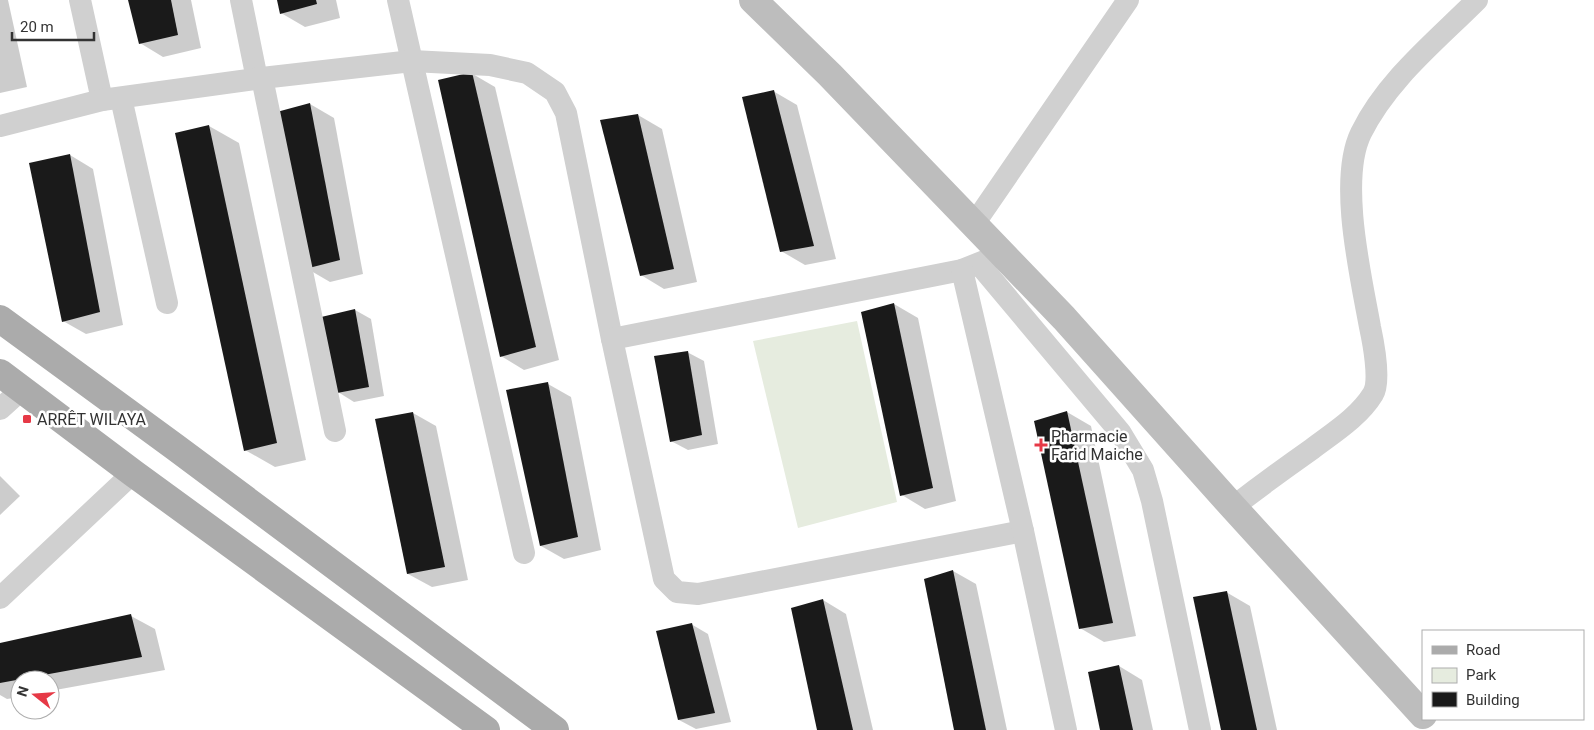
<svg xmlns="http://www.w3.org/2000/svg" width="1594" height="730" font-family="Roboto,sans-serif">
  <rect width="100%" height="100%" fill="#fff"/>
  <polygon fill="#e6ecdf" points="857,321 897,502 798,528 753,341"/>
  <g fill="#0003">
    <polygon points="0,0 8,0 27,87 0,93"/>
    <polygon points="129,0 191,0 201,48 163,57 140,43"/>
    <polygon points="278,0 336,0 340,18 305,27 281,13"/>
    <polygon points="471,73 495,87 559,360 524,370 501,356"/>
    <polygon points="773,91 797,105 836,259 805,265 781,251"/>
    <polygon points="310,104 334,118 363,274 330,282 306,268"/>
    <polygon points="638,115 662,129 697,282 664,289 641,275"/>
    <polygon points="209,126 239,143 306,460 275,467 245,450"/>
    <polygon points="70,155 93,169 123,325 86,334 63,321"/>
    <polygon points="894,304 918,318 956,501 925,509 902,495"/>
    <polygon points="355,310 371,319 384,396 354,402 338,392"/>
    <polygon points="687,352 704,361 718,444 688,450 671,441"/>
    <polygon points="548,384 571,397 601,550 564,559 541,546"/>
    <polygon points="1067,412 1091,426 1136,636 1104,642 1080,628"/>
    <polygon points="413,413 436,426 468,580 432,587 408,574"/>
    <polygon points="0,476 20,496 0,515"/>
    <polygon points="953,571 976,584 1007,730 955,730"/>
    <polygon points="1226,592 1250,606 1277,730 1222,730"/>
    <polygon points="823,600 846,614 873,730 818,730"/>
    <polygon points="131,616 155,629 165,670 50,691 50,680 20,680 20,697 7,699 0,695 0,644"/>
    <polygon points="691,624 708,634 731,722 696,729 679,720"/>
    <polygon points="1119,666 1142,680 1153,730 1102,730"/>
  </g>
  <g fill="#1a1a1a">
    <polygon points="128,0 171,0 178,35 139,44"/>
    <polygon points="277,0 316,0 317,4 280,14"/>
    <polygon points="472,72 536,347 500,357 438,80"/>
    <polygon points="774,90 814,246 780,252 742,97"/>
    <polygon points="310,103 340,260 305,269 273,113"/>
    <polygon points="638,114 674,269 640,276 600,120"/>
    <polygon points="209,125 277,443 244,451 175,133"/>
    <polygon points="70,154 100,312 62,322 29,163"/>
    <polygon points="894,303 933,488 900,496 861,312"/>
    <polygon points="355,309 369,387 337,393 317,318"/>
    <polygon points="688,351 702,435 670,442 654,356"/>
    <polygon points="548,382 578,537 540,546 506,390"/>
    <polygon points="1067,411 1113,623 1079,629 1034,421"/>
    <polygon points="413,412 445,567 407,574 375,419"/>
    <polygon points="953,570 986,730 954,730 924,579"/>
    <polygon points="1227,591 1257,730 1221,730 1193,597"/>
    <polygon points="823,599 853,730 817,730 791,608"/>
    <polygon points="131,614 142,657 0,683 0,643"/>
    <polygon points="692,623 715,713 678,720 656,631"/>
    <polygon points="1119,665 1133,730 1100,730 1088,672"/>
  </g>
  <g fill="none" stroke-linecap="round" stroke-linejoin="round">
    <g stroke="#d0d0d0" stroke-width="22">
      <polyline points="80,0 102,100"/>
      <polyline points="241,0 257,79"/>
      <polyline points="398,0 524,553"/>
      <polyline points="262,78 335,431"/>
      <polyline points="121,98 167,303"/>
      <polyline points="0,126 102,100 262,78 412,61 490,65 527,73 555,92 566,113 612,339"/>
      <polyline points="974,224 1128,0"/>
      <polyline points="1002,254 962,270 612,339 664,579 677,592 698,594 1023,531"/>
      <polyline points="979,264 1120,432 1143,470 1152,501 1200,730"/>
      <polyline points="962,270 1023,531 1066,730"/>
      <polyline points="0,409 21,390"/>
      <path d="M1233,507C1259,487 1285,468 1312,449C1333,433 1359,417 1373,394C1381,381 1373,341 1370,327C1361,277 1338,180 1361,133C1387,80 1436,41 1477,0"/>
      <polyline points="0,598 133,473"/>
    </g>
    <polyline stroke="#bdbdbd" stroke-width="28" points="753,0 830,75 1064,318 1233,507 1423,715"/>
    <g stroke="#ababab" stroke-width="28">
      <polyline points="0,319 175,447 555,730"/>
      <polyline points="0,373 133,473 486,730"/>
    </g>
  </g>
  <g fill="#e63946" stroke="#fff" stroke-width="2">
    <rect x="22" y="414" width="10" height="10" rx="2.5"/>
    <path d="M1038.5 437.5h5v5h5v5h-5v5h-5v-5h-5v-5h5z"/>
  </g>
  <g text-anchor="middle" stroke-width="5" stroke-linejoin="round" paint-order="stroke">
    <g font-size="16" fill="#333" stroke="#fff" text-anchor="start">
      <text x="37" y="425">ARRÊT WILAYA</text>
      <text x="1051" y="442">Pharmacie<tspan x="1051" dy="18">Farid Maiche</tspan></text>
    </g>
  </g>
  <rect x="1422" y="630" width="162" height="90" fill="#ffffff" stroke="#adadad"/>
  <rect x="1432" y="646" width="25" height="8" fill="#ababab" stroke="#adadad"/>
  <text x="1466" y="655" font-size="15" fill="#333333">Road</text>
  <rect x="1432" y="668" width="25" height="15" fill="#e6ecdf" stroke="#adadad"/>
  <text x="1466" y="680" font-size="15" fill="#333333">Park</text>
  <rect x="1432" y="692" width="25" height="15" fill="#1a1a1a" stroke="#adadad"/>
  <text x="1466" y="705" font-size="15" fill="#333333">Building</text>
  <g transform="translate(35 695) rotate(287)"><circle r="24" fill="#ffffff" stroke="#adadad"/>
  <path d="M0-4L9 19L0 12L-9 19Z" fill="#e63946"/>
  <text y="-8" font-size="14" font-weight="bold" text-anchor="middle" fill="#333333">N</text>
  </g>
  <path d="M12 32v8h82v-8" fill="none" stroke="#333333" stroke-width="2.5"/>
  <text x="20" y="32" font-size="15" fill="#333333" stroke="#ffffff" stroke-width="4" paint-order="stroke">20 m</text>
</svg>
